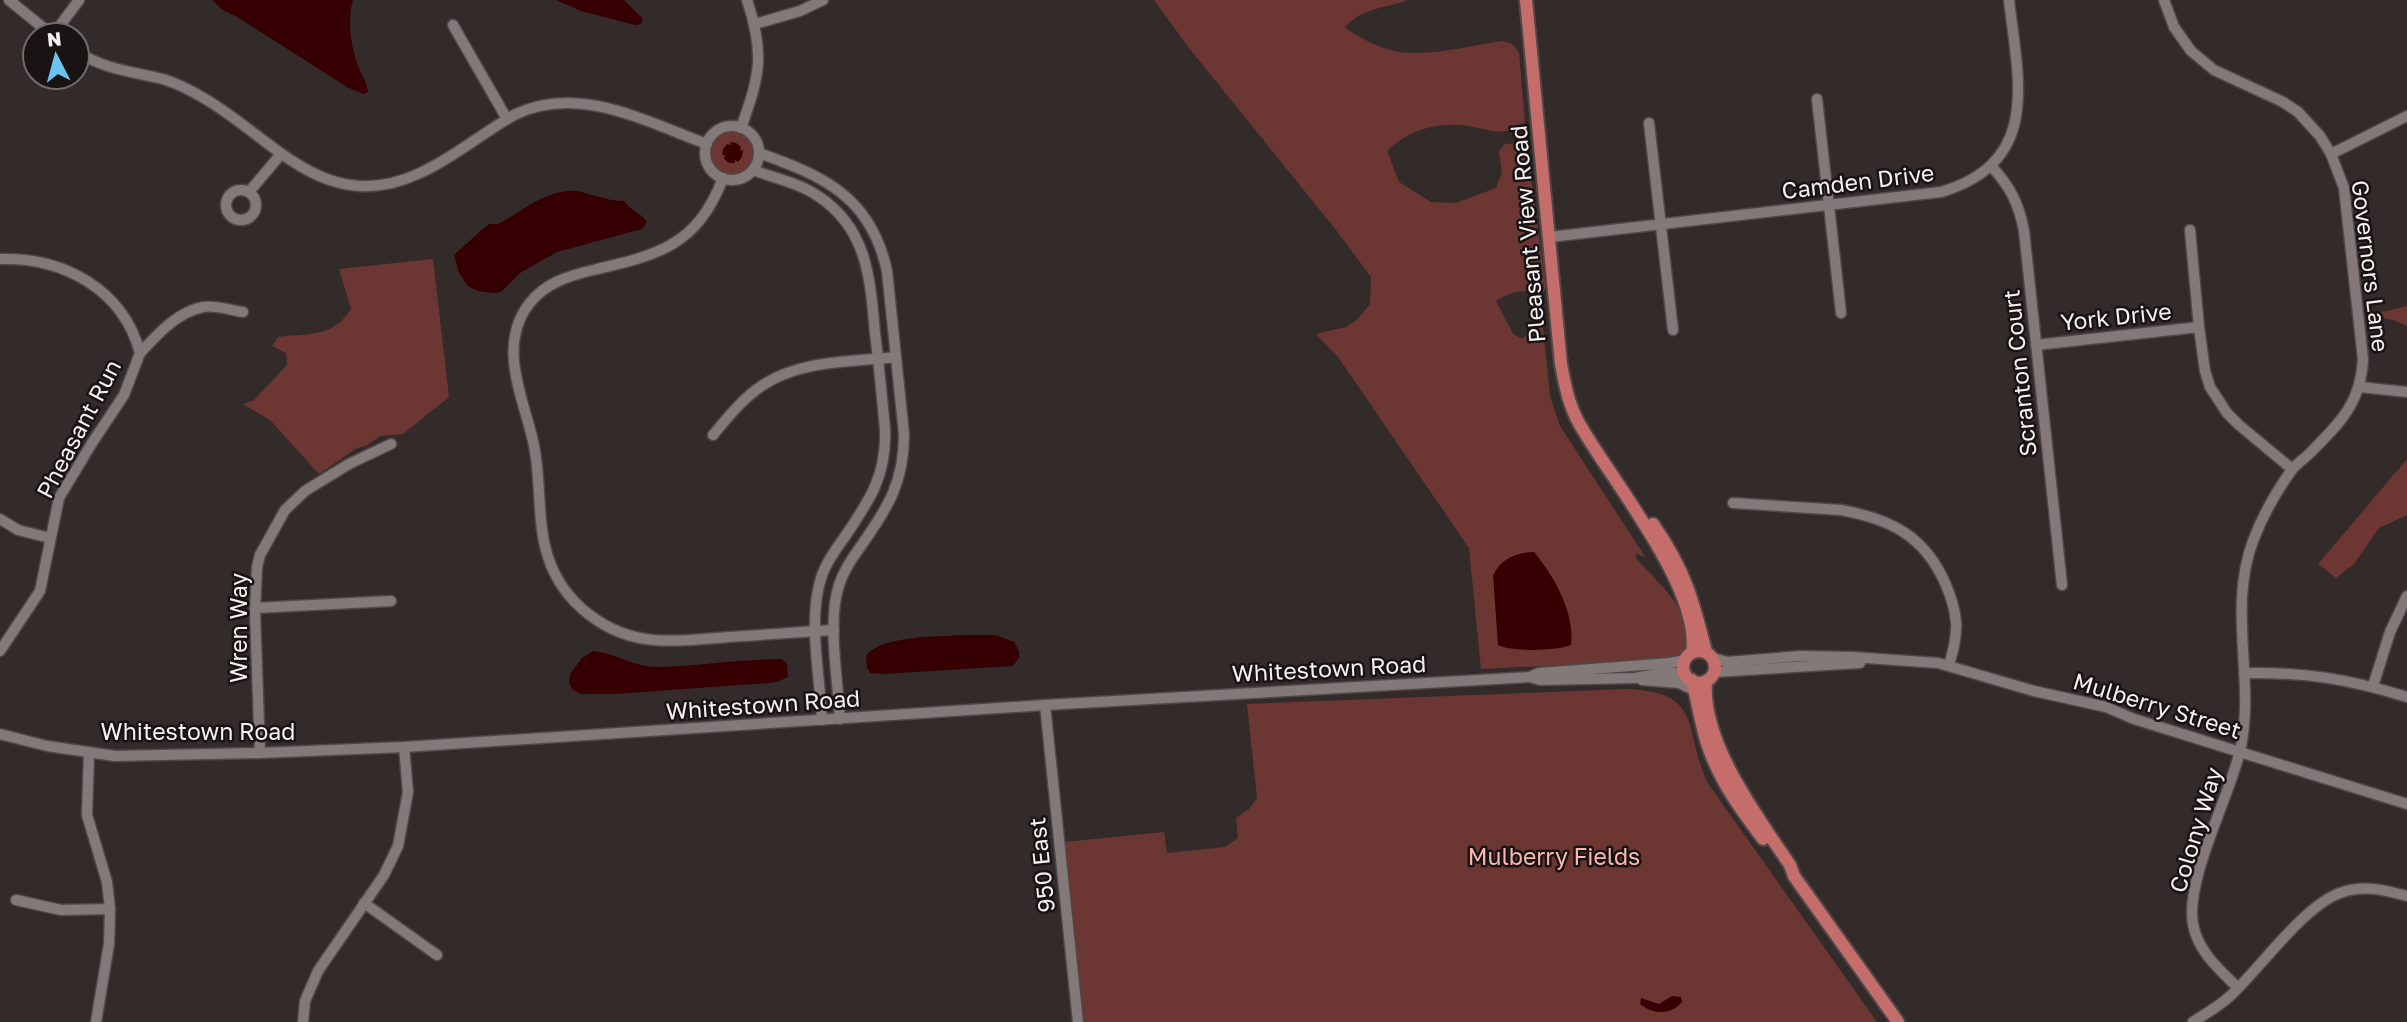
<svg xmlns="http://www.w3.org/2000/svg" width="2407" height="1022" font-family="'Golos Text',sans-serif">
  <rect width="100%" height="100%" fill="#332b2a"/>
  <g fill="#6c3633">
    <path d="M1154,0H1408C1386,8 1360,8 1345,28C1361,38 1380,49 1399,52C1432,56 1469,46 1502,41L1513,44L1519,53L1525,122C1502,138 1493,130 1468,126C1438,121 1408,130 1387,151L1399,182L1431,202L1456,203L1496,188L1502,173L1499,151L1505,144L1518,143L1527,148L1546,288L1542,294C1525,289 1511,291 1496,301L1513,334L1523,339L1534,323L1543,327L1550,396L1560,426L1646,558L1636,553V558C1661,587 1691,607 1688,649L1675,658L1667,660L1481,669L1469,548L1338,357L1316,334L1346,327L1358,319L1370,304L1371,277L1336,230L1189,48Z"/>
    <circle cx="732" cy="153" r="22"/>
    <path d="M433,259L449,397L403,434L380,436L366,446L357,448L319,474L270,420L243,404L254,400L287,365L286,353L272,346L278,337C309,333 333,338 351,309L339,269Z"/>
    <polygon points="2407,306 2407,326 2396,321 2369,315"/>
    <polygon points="2407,459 2407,515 2379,528 2354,564 2336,578 2318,564"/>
    <path d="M1627,689C1703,692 1683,727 1707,782L1877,1022H1084L1064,842L1164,832L1167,853L1225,847L1238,838L1236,818L1249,809L1257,798L1247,704Z"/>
  </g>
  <g fill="#360003">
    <path d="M213,0H353C347,21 351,46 358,66C362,75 367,82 368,92L363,94L347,87L237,17L221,9Z"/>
    <polygon points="556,0 624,0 643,19 641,24 635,25 581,11"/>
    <polygon points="730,142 736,143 741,147 740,151 743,150 742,157 738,162 735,160 735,163 729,163 724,159 725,155 722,155 723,149 727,144 731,145"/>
    <path d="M578,191L611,200L624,201C630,210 640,212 647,222L642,229L557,252L520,273L501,292L494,293L478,291L468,286L459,273L454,255L485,227L490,224H498C525,210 546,189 578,191Z"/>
    <path d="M1534,552C1554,576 1575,613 1571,645C1556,651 1512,652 1498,645L1493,576C1500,559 1517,552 1534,552Z"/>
    <path d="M963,635H995L1014,642L1019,651V658L1013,666L884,674L870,673L867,668L866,656C880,635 939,637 963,635Z"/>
    <path d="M593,651C615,653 634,667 657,667C698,666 740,659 782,659L787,664L788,677L777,682L768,683L615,694H580L572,689L569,683L570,674L582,658Z"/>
    <path d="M1672,996L1681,997L1682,1002C1671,1015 1653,1015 1640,1004L1641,998L1659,1004Z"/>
  </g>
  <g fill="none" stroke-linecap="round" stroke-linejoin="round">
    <g stroke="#504848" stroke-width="13">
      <g id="minor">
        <polyline points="9,0 52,35"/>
        <path d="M2164,0L2174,27L2191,51L2214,70L2283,102L2298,112L2320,136L2331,154L2344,188L2363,359C2361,403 2340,423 2310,453C2304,459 2296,464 2291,471C2276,492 2262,517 2253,541C2227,610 2256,682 2240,751C2229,798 2185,880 2193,924C2198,952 2219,969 2238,988"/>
        <polyline points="755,24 800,11 823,0"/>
        <polyline points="453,25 507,119"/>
        <polyline points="53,35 79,0"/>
        <path d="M77,52C107,70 130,71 163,79C176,83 190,90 202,97C274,138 325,218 420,173C454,158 483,132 516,114C580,84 646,122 707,144"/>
        <polyline points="1817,99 1841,313"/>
        <polyline points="1649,123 1673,330"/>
        <circle cx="732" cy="153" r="27"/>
        <path d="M741,128C760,75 765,54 747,0"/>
        <path d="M759,153C824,176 871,197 887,271L904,434C904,481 889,506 863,543C854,556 844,569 839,585C827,621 838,680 840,719"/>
        <polyline points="2331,154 2407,116"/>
        <path d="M1991,166C2010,186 2019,204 2024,231L2062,585"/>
        <path d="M753,170C774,178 799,183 818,196C868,229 870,279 875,333C879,365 882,397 885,429C887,476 869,501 844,538C835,550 827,561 822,575C807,618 820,675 822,720"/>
        <path d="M723,178C697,246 658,255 593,270C568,276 545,283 529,304C497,346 523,397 533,441C542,479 536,520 548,557C563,603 606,636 654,640C679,642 704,639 728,637C764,635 799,632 834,630"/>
        <circle cx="241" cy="205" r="15"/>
        <polyline points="249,192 281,154"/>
        <polyline points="2190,230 2199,327 2205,371 2210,387 2227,413 2239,425 2292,469"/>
        <path d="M1550,237L1941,192C2042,162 2018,80 2009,0"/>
        <path d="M0,259C63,257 123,289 140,353L124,395L92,443L59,498L40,591L0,651"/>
        <polyline points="2036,345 2199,327"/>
        <path d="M140,353C158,334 177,312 203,307C215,305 231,310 243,312"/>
        <polyline points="2360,387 2407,392"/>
        <path d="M713,435C728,417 743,398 763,385C801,360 852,362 896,357"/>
        <path d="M1733,503L1841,510C1891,519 1925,536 1946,585C1951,597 1955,610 1956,622C1957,637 1953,651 1949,665"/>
        <polyline points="0,519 18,530 50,538"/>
        <polyline points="255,608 391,601"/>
        <polyline points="1713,658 1728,662 1800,656 1852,657 1938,663 2034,691 2106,707 2134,719 2407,804"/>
        <polyline points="1714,672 1860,663"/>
        <path d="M2244,673C2305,672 2349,679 2407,697"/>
        <polyline points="1530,677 1540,680 1635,678 1667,672 1686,674"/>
        <polyline points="1642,680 1679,683 1694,690"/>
        <polyline points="2373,686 2390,632 2407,596"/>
        <polyline points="1045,705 1078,1022"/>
        <polyline points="0,734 47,746 115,756 260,753 404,747 1045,705 1530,677 1539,673 1670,663 1685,660"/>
        <polyline points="89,752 87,815 107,882 110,909 109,944 96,1022"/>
        <polyline points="260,753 255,612 257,567 260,555 285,510 305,491 349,464 391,444"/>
        <polyline points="16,900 61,910 110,909"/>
        <polyline points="364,903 437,955"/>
        <polyline points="303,1022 305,1001 318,971 384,875 398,846 408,792 404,747"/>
        <path d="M2193,1022C2205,1014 2218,1007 2229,997C2260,969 2305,903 2343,892C2365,885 2385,890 2407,896"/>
      </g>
    </g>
    <g stroke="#504848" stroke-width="16">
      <g id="major">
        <path d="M1526,0L1561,364C1565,386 1569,406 1580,425C1612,481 1702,589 1692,653"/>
        <path d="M1653,524C1685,570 1693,600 1706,652"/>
        <circle cx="1699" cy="667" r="16"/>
        <path d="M1692,680C1698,703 1701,727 1709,749C1721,783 1742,811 1763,839"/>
        <path d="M1706,681C1701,742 1757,816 1790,865L1794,876L1898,1022"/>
      </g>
    </g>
    <use href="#minor" stroke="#837978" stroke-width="10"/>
    <use href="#major" stroke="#c56d6b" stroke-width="12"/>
  </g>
  <g text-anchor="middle" stroke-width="5" stroke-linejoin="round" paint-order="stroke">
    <g font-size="23" fill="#f6f1f0" stroke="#181414">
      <text transform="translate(1858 182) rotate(-7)" y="8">Camden Drive</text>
      <text transform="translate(1528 234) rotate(-95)" y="8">Pleasant View Road</text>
      <text transform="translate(2370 266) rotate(83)" y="8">Governors Lane</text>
      <text transform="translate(2116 317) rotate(-6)" y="8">York Drive</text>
      <text transform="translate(2020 373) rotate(-96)" y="8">Scranton Court</text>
      <text transform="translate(79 429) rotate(-62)" y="8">Pheasant Run</text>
      <text transform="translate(239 628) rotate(-90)" y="8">Wren Way</text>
      <text transform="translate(1329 669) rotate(-3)" y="8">Whitestown Road</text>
      <text transform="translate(763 705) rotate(-4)" y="8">Whitestown Road</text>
      <text transform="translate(2157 706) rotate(17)" y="8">Mulberry Street</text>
      <text x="198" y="740">Whitestown Road</text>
      <text transform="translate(2196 830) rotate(-73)" y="8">Colony Way</text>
      <text transform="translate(1042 865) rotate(-96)" y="8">950 East</text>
    </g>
    <g font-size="23" fill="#fcb6b1" stroke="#181414">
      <text x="1554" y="865">Mulberry Fields</text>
    </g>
  </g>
  <g transform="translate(56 56) rotate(354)"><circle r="33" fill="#181414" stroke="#716c6c" stroke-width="2"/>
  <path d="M0-5L12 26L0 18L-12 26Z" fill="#6bc3f2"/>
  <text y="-10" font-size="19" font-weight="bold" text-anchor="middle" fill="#f6f1f0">N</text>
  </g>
</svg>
